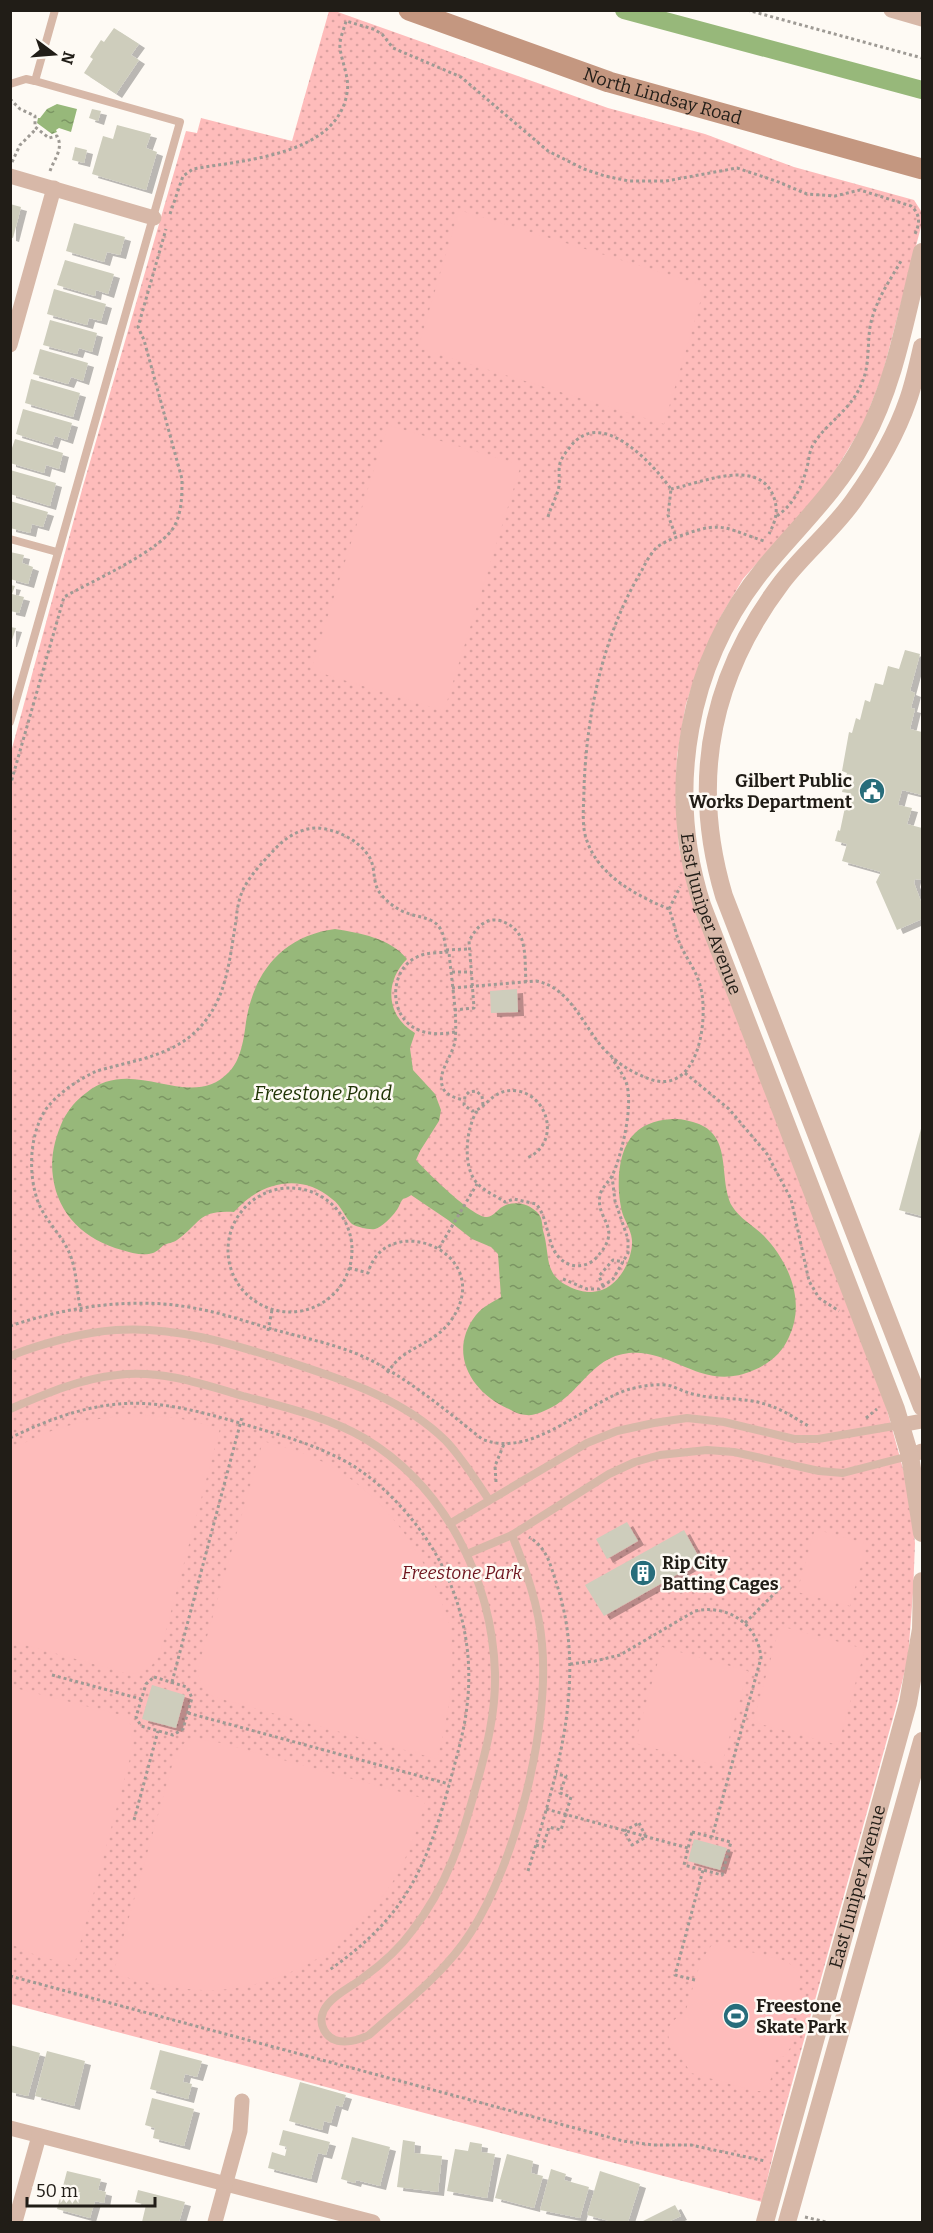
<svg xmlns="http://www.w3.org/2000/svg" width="933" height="2233" font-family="Bitter,serif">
  <defs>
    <pattern id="grass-dots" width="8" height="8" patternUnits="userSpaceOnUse" patternTransform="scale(1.5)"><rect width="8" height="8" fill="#febcbb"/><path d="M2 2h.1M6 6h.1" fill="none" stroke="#d9a1a0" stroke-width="1.8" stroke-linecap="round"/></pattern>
    <pattern id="water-ripples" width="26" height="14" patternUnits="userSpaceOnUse" patternTransform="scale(1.5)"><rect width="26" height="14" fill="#97b87a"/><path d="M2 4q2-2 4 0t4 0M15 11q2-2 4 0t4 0" fill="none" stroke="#7b9563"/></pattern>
    <filter id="shadow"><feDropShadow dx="6" dy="4" stdDeviation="0" flood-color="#0004"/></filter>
  </defs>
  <rect width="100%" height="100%" fill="#fefaf4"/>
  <polygon fill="url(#grass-dots)" points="329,11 335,11 608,108 705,134 794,167 914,200 921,211 922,223 882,376 863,425 827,484 743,579 721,616 699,665 686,704 677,756 676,800 679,847 693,903 883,1395 909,1491 915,1543 913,1593 908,1658 896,1707 778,2134 762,2202 11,2004 11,752 83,486 186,131 197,133 201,118 292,141"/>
  <g fill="#febcbb">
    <polygon points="459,210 705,286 664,424 418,348"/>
    <polygon points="388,425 521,465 444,711 311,670"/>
    <path d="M135,1414L177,1418L220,1428L160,1653C154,1667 144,1673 129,1674L11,1641L10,1452C47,1426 92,1419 135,1414Z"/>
    <path d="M263,1441C283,1447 304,1452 323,1462C376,1489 415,1539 438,1593C442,1604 448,1616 450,1628C457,1672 448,1717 437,1759L214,1697C203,1689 198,1681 198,1668Z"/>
    <polygon points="815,1529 867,1544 850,1606 797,1592"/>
    <polygon points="780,1626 865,1649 838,1745 753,1722"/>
    <polygon points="662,1647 748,1671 721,1767 635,1743"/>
    <polygon points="11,1687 125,1716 133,1728 133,1747 74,1966 33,1954 11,1944"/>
    <path d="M195,1739L217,1742L426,1799C418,1827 408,1858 392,1883C382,1898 369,1912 356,1924C345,1934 335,1947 323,1955C295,1973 262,1985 229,1989C191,1994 149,1983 113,1974L175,1755C181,1746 185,1740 195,1739Z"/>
    <path d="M720,1944L786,1961L800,1972C801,1990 795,2003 791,2019C788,2036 800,2035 785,2056L776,2058L770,2082L763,2091H755L691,2073L669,2039C665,2025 674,2019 685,2013L701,1961L711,1946Z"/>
  </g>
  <g fill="url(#water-ripples)">
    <polygon points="57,104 77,109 71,132 59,128 56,130 57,132 52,134 37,123 38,118 40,118 47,109"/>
    <path d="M335,929C360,933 390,938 407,959C384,982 386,1016 415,1033L410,1048L413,1070L435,1094L441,1110L439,1121L420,1151L416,1160C427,1172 473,1218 487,1217C494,1216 497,1210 502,1207C513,1200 528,1203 537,1212C544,1219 541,1226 544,1234C550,1257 544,1274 568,1286C576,1290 583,1292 592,1292C615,1291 630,1266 632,1245C633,1234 627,1225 623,1215C616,1192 616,1151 635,1133C645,1123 661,1119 675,1119C683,1119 691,1121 699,1124C733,1138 718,1179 732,1206C739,1218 754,1226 764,1236C789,1262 806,1302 789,1337C782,1353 770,1363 754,1370C703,1393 674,1349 629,1353C589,1357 580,1397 544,1411C539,1413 532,1416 527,1415C521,1415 514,1412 509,1409C471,1393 447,1352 476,1315C482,1307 493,1302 501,1297L498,1254L491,1247L472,1239L448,1220L411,1195C411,1196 403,1199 403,1199C400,1202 399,1208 396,1211C392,1217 382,1227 375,1229C369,1230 357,1227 352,1224C345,1218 341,1205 332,1199C301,1172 260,1182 234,1212C198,1210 202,1222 177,1240C173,1243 168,1243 164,1245C160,1248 158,1251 153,1253C144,1256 131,1253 122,1250C85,1240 58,1215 53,1177C50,1157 55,1138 63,1120C69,1109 76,1100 86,1093C134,1053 189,1114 229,1072C241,1060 244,1038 246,1022C254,971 283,936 335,929Z"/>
  </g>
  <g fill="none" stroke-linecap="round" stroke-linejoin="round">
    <polyline stroke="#97b87a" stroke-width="18" points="624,10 922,90"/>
  </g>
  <g fill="#cecdbc" filter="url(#shadow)">
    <polygon points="114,28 139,44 131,55 139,60 116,94 84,73 93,59 90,57 101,40 104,42"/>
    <polygon points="92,109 101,111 98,121 89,118"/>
    <polygon points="117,125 151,134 146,148 157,152 146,190 92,174 103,136 113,139"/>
    <polygon points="75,147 87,150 84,163 72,160"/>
    <polygon points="10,204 21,207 13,238 10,237"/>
    <polygon points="74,223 125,237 120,255 107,252 104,262 66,251"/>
    <polygon points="65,260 114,274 108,294 96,290 95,296 57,285"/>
    <polygon points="54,289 106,304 101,321 89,318 87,325 47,314"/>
    <polygon points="50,320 97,333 92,352 79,348 77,354 43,345"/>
    <polygon points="40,349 88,363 83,381 71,377 68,384 33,374"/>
    <polygon points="31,379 80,393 73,417 25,403"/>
    <polygon points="23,409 72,423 67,440 55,436 52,445 16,434"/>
    <polygon points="15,439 63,453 59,469 46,465 44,473 10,463 10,454"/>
    <polygon points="10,470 56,483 50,506 10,494"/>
    <polygon points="10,501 48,512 43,527 32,524 30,533 10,528"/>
    <polygon points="10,552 24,555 22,563 33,567 28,584 10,579"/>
    <polygon points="10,585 15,586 12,594 24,597 19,613 10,611"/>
    <polygon points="10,627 16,628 11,643 10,643"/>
    <polygon points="905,650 920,654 910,691 915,693 911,708 915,709 910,729 922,732 922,795 902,790 898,805 912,808 907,824 922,828 922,880 915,879 914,883 922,904 922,919 897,930 876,882 881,872 842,861 847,844 835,841 838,830 840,831 848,793 842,792 847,773 842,771 849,732 852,733 856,718 860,720 865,700 870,702 875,683 883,685 888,666 899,669"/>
    <polygon points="517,989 518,1012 491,1013 490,991"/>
    <polygon points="922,1125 922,1216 899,1210"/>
    <polygon points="627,1522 638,1541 607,1559 596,1539"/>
    <polygon points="684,1530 701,1561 604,1616 585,1585"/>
    <polygon points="152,1685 185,1695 176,1728 142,1719"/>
    <polygon points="694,1839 727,1848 720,1870 688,1861"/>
    <polygon points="10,2045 40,2053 28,2096 10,2092"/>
    <polygon points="160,2050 202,2061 197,2077 185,2074 183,2082 192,2084 188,2099 150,2089"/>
    <polygon points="47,2051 85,2061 74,2106 35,2096"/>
    <polygon points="300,2082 346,2095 342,2107 336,2105 331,2123 324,2121 322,2130 289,2121"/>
    <polygon points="152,2098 194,2109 184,2146 153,2138 155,2128 145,2125"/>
    <polygon points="283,2130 330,2142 326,2155 318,2153 311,2179 268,2168 272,2152 285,2156 287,2147 279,2145"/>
    <polygon points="352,2137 390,2147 380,2186 356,2180 355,2183 341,2179"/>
    <polygon points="403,2140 415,2142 414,2153 442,2156 438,2192 397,2187"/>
    <polygon points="470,2142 482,2144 481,2152 495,2154 487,2198 447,2191 455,2149 468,2151"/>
    <polygon points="507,2154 533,2161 531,2173 543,2176 534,2208 495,2198"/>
    <polygon points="551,2169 566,2174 564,2180 589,2187 580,2218 540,2210"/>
    <polygon points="67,2171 101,2179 98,2190 106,2192 104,2203 95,2201 90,2218 57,2209"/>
    <polygon points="600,2171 640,2184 628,2222 613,2222 587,2215"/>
    <polygon points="138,2190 185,2202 179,2222 142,2222 146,2205 135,2202"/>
    <polygon points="675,2205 681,2216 670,2221 671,2222 641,2222"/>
  </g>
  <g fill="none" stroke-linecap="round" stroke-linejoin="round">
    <g stroke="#9e9a94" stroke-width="3" stroke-dasharray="3 3" stroke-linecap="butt">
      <polyline points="747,10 922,58"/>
      <path d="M10,99L20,109L35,116V127L49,138L57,136C64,149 54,159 50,171"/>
      <polyline points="12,162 20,145 36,129"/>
      <path d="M170,214L183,176L193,169C242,160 337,156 347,93C350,79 342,63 340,48C339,40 344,29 346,21L373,29L382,34L393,48L461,77L548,151L584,169L605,176L629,181H666L737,168L776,181L807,194L835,196L860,190L911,206C921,215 920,224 914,236"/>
      <path d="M671,489C698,484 757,457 773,495C779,510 776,520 769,534"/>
      <path d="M777,516C795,503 803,485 808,463C809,457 810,450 813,445C826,423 850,411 861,385C870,366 867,347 870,327C875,301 889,282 901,261"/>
      <path d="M548,517C551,506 557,497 559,486C560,478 558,471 560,463C562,457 566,452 570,447C601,406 652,463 671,489L668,515L676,537"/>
      <path d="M10,786L64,597C90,582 163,550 175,525C182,511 182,494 182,479L144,340L138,327L166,229"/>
      <polyline points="669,909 680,887"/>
      <polyline points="446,950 469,949"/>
      <polyline points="452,972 471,972"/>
      <path d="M452,988L536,981C569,987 582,1023 602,1047C612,1058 624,1068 638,1074C648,1079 658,1083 669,1081C702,1074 708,1012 700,985C696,970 686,958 680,944C675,933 674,921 669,909C637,896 599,876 587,841C581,826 584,804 584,787C587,712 603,635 642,570C646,562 651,553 657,547C666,541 676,537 686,534C723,520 729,530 764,541"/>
      <path d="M454,1010L474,1008L469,941C473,934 477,927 484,923C497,914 517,926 522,940C526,952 525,969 526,982"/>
      <path d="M455,1032C440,1035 423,1035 410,1025C388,1008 392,968 417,957C426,952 439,953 449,952C451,978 458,1016 455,1041C453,1055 438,1071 442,1085C444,1095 455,1098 464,1100"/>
      <polyline points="685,1073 729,1109 767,1154 791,1199 809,1281 819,1298 839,1311"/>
      <path d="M483,1105L482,1096L476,1091L469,1092L465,1096L464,1105L472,1111C487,1110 491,1087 518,1091C550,1097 560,1144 527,1158"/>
      <path d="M477,1111C466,1128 462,1167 477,1183C484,1191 496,1196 505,1202L514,1199L536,1204C552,1222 544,1256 571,1265C579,1267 590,1265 596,1258C625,1227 595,1221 600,1195C602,1187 608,1183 612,1176C622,1155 634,1104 626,1082C623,1074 616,1065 612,1058"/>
      <circle cx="290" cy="1250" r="62"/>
      <polyline points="439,1248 477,1184"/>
      <path d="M349,1268L368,1273C386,1208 497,1252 452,1319C440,1338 419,1344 401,1357C395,1362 391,1368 386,1374"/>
      <polyline points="563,1279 587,1289 599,1289 613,1279 628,1253 628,1239 615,1201 612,1176"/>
      <polyline points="603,1286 599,1276 613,1260 624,1262"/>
      <path d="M81,1312C77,1294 77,1274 71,1257C64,1237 46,1222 38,1202C28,1174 29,1135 46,1109C58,1093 79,1079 97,1071C137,1059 179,1056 206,1020C228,991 230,955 236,921C237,909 239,896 245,886C252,873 264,861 274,850C285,838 300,828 317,828C336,829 358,840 368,855C376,866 372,878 378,890C384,900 398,911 410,914C422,918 435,918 441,930C445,937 445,945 446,952"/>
      <path d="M10,1326C70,1306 137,1296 199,1309C226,1314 253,1324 279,1331C312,1340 348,1347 378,1364C416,1385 448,1412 482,1439C532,1460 584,1403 630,1389C642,1386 658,1383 671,1386C679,1389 687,1393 697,1395C719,1400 743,1397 765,1404C782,1409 795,1418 810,1427"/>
      <polyline points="268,1331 272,1310"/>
      <polyline points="866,1418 877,1409"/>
      <path d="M10,1438C45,1421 81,1407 119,1404C163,1400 209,1414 250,1426C287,1437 319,1446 352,1465C371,1477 388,1492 403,1509C451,1562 476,1633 467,1706C464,1734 455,1762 448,1789C424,1875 402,1919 328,1971"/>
      <polyline points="496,1482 495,1466 504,1444"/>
      <polyline points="745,1623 782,1586"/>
      <path d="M570,1664L595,1661L620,1655L695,1611C728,1604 758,1624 761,1658L712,1837"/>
      <polyline points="52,1675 141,1699"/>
      <polygon points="154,1677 187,1687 192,1698 183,1729 173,1735 141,1726 136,1717 146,1684"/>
      <polyline points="172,1682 242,1417"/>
      <polyline points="188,1713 449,1784"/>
      <polyline points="546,1809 688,1848"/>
      <polyline points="134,1820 158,1731"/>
      <polygon points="639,1823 646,1837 632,1845 624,1831"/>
      <polygon points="692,1832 731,1842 722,1875 684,1865"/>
      <polyline points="536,1845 543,1847 549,1827 561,1830 571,1797 560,1793 566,1776 556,1774"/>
      <path d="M528,1871C556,1778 589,1679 556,1582C550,1564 547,1548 529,1537"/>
      <polyline points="10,1976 623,2141 653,2145 691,2145 765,2161"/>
      <polyline points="695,1980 675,1975 703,1870"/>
      <polyline points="805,2217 826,2222"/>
    </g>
    <g stroke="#d7b8a8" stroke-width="8">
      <polyline points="10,84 26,79 35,81 55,10"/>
      <polyline points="10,539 57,552"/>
      <polyline points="10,722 180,122 35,81"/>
      <path d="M10,1356C40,1344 84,1332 116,1330C177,1326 232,1344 289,1362C344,1380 404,1399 446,1441C462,1458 476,1480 489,1500"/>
      <path d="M10,1409C45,1394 79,1379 117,1375C159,1369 203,1384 243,1396C284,1407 328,1417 364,1438C446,1487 492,1581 495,1673C496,1711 487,1747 477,1783C462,1838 448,1885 412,1931C399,1949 382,1964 364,1977C353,1986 337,1993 328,2004C322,2011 319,2021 324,2030C333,2047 355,2042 369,2035C405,2003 445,1973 471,1932C516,1862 550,1727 542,1644C539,1606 526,1570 512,1535"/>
      <polyline points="451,1523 587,1443 617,1431 654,1423 687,1418 724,1422 794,1439 818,1439 900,1425"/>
      <polyline points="467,1554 512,1535 609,1474 635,1462 660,1455 707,1450 734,1452 819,1471 843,1473 909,1456"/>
    </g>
    <g stroke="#d7b8a8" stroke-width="15">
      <polyline points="891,10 922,19"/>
      <polyline points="10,176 154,218"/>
      <polyline points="10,345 54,188"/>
      <polyline points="901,1425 922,1421"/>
      <polyline points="910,1456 922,1451"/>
      <polyline points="10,2128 373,2222"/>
      <polyline points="15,2222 39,2136"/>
      <polyline points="215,2222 240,2131 242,2101"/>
    </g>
    <g stroke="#d7b8a8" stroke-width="18">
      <path id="s1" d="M922,252C906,315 895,384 863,442C838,490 799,526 765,567C687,662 665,789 702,905L896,1409L910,1456L922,1533"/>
      <path d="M922,347C918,364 914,383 908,400C896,435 876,469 854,500C833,530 804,553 782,582C710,677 690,782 724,896L922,1407"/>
      <path id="s2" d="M765,2222L908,1703L921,1629L922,1581"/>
      <polyline points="787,2222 922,1741"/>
    </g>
    <path stroke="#c49780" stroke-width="21" id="s3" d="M409,10L609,82L922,169"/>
  </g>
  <defs>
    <g id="civic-disc" transform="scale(1.35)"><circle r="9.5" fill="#276d7b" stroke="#fefaf4"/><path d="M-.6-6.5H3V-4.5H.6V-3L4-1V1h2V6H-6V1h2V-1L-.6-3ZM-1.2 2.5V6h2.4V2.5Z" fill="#fff"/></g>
    <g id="building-disc" transform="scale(1.35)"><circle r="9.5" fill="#276d7b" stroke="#fefaf4"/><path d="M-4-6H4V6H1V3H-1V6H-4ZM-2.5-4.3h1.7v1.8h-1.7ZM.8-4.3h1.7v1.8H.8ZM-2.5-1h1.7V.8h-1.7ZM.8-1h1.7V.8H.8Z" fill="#fff"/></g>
    <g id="stadium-disc" transform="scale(1.35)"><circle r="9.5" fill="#276d7b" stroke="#fefaf4"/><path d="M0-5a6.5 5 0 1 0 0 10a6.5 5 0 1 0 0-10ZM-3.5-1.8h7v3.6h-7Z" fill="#fff"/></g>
  </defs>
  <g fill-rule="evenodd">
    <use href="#civic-disc" x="872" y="791"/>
    <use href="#building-disc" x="643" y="1573"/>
    <use href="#stadium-disc" x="736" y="2016"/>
  </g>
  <g text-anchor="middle" stroke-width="5" stroke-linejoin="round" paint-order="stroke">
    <g font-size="18" fill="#211d17" stroke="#fefaf4">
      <text dy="6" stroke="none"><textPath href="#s3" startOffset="268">North Lindsay Road</textPath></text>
      <text dy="6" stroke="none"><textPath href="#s1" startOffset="728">East Juniper Avenue</textPath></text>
      <text dy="6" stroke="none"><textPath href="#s2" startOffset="348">East Juniper Avenue</textPath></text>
    </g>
    <g font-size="18" font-weight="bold" fill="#211d17" stroke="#fefaf4" text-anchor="start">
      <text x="852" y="787" text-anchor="end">Gilbert Public<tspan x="852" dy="21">Works Department</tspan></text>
      <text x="662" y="1569">Rip City<tspan x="662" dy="21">Batting Cages</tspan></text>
      <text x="756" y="2012">Freestone<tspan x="756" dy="21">Skate Park</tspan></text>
    </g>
    <g font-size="18" font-style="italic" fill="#6f151f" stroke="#fefaf4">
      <text x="462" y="1579">Freestone Park</text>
    </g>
    <g font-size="20" font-style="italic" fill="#1e3304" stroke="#fefaf4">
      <text x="323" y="1100">Freestone Pond</text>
    </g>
  </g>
  <rect width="933" height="2233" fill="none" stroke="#211d17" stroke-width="24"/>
  <g transform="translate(54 54) rotate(106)" stroke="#fefaf4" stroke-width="4.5" paint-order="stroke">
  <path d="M0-4.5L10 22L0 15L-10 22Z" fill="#211d17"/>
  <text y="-9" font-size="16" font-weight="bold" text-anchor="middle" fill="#211d17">N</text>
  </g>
  <path d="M27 2197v9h128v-9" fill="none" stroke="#211d17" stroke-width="3"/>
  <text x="36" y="2197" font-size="18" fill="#211d17" stroke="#fefaf4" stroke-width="4.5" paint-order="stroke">50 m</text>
</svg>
